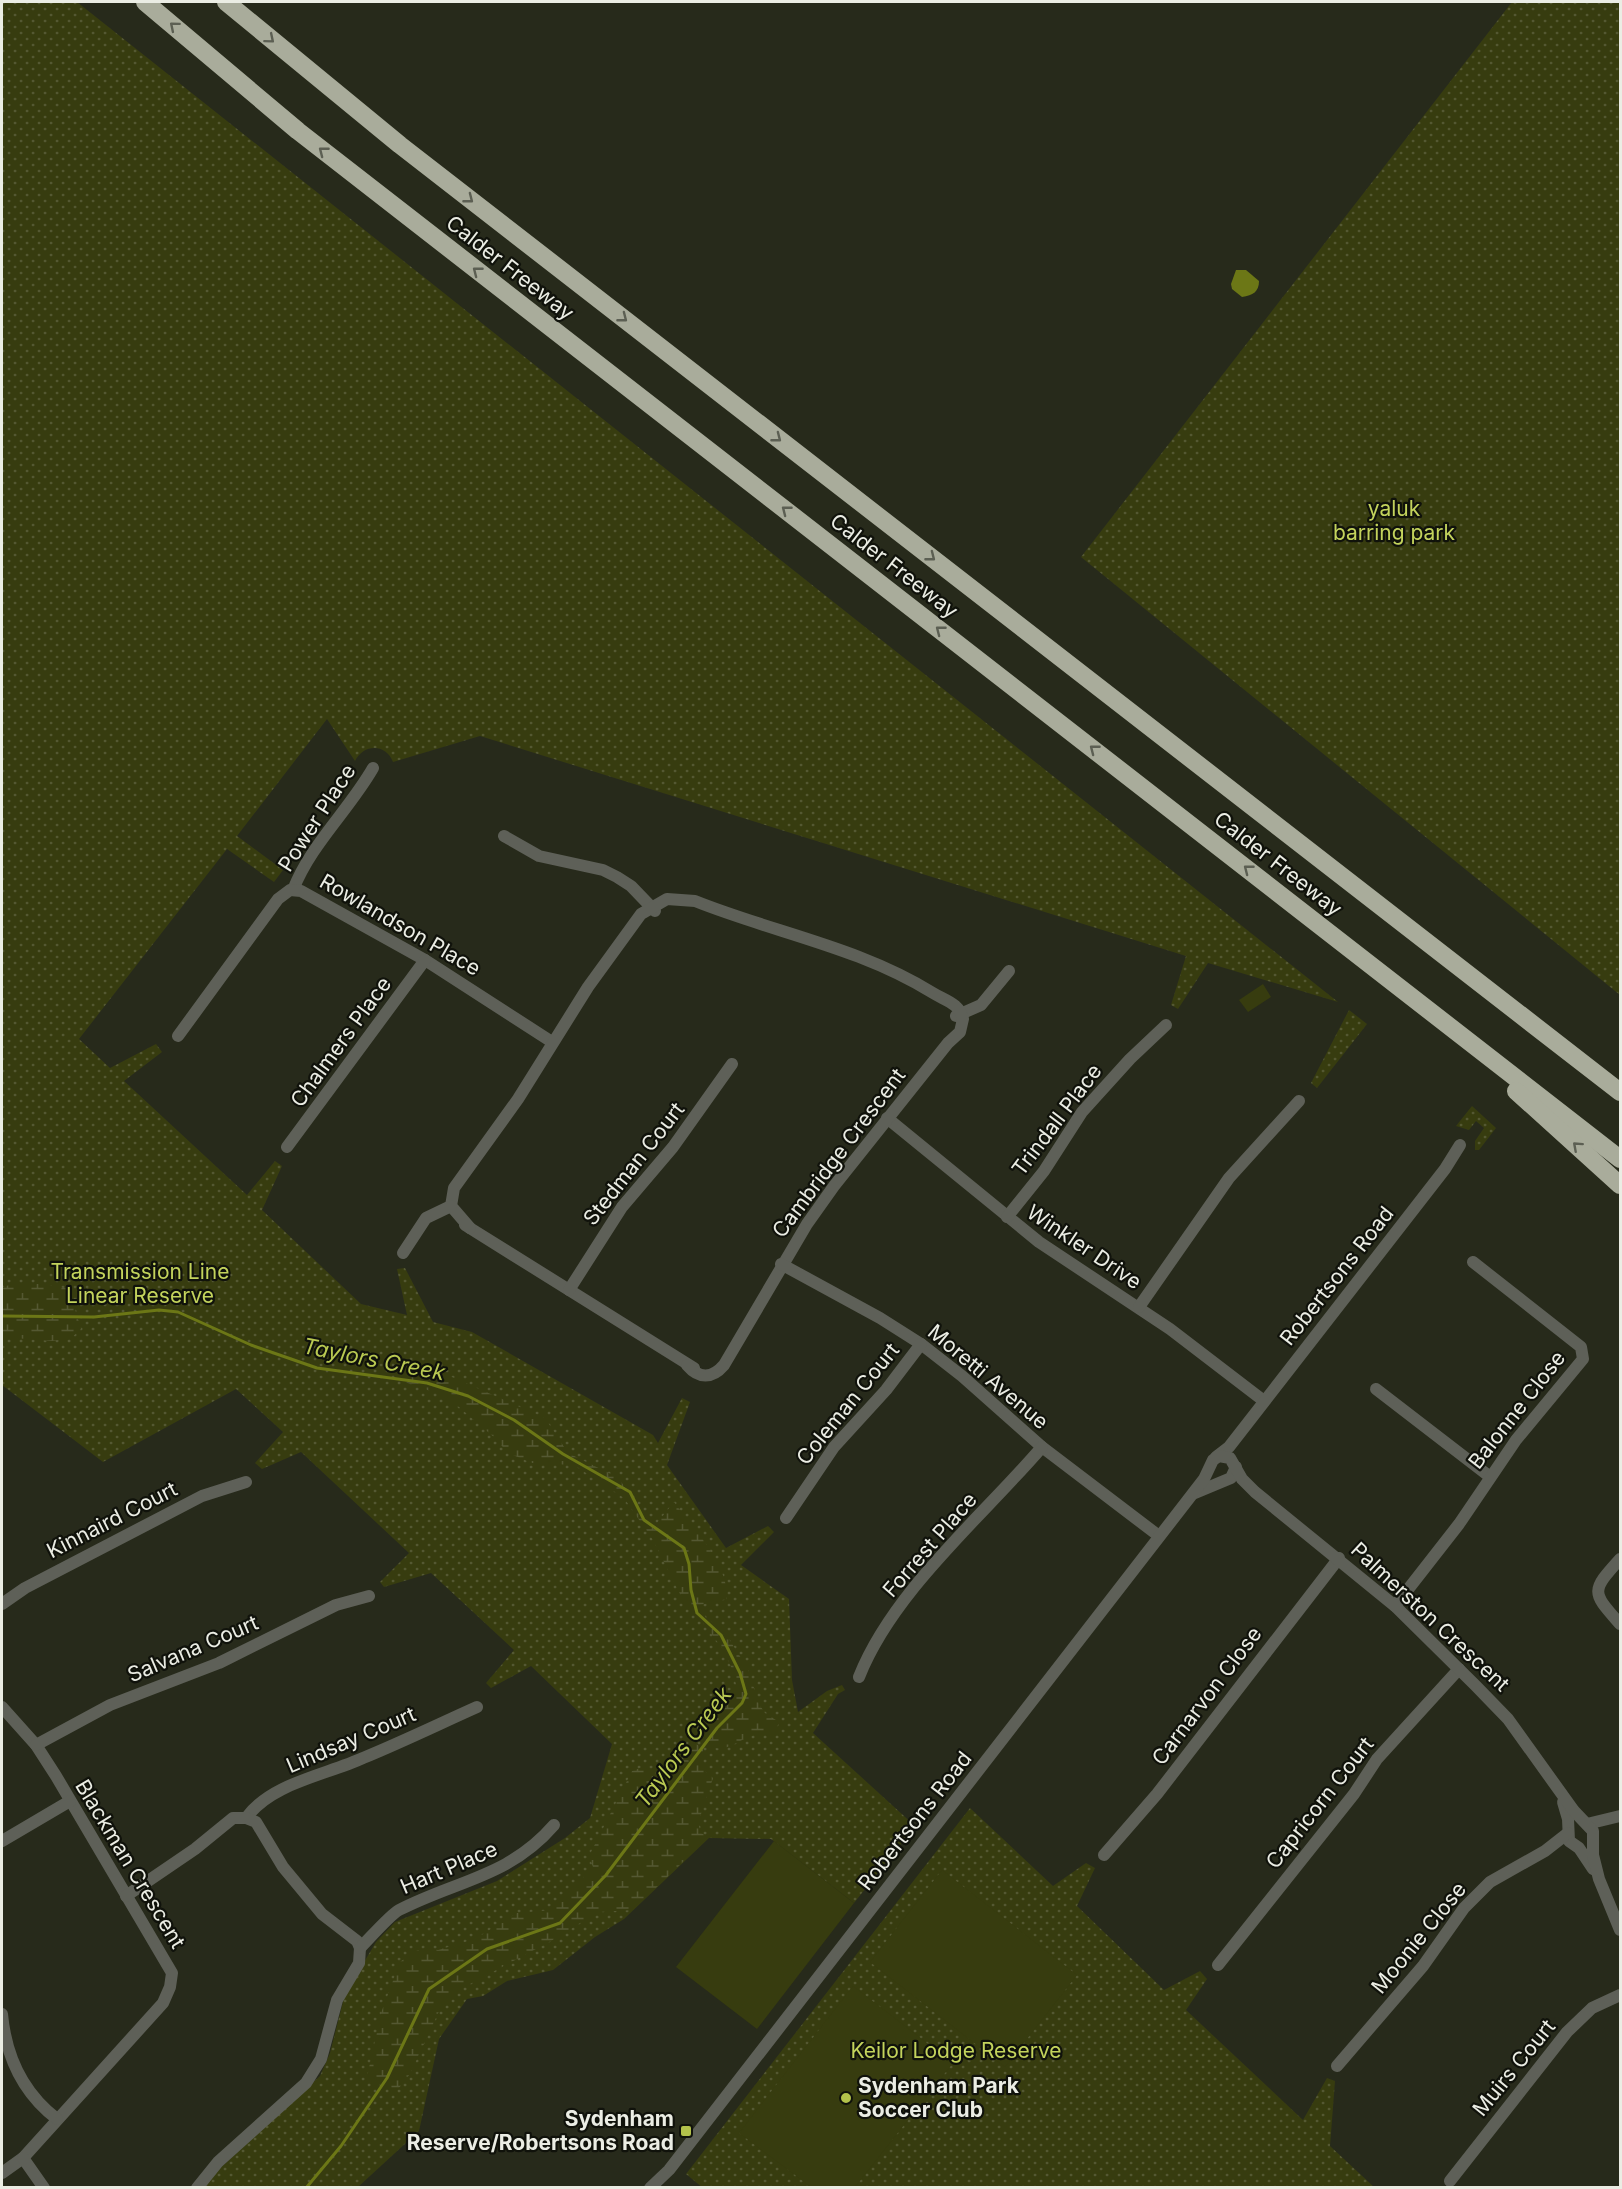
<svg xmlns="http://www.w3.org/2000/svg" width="1622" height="2189" font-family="Inter,sans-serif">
  <defs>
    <pattern id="green-dots" width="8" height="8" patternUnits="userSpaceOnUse" patternTransform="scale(1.5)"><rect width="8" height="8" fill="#373c0f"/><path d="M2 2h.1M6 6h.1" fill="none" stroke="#545832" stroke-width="1.8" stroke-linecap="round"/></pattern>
    <pattern id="wetland-marsh" width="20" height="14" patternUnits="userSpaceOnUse" patternTransform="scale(1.5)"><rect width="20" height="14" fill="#373c0f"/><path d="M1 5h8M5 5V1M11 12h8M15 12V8" fill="none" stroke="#545832"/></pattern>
  </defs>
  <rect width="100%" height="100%" fill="#272a1b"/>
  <g fill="url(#green-dots)">
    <path d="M2,2H77L1338,1002L1208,963L1178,1009L1171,1005L1186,956L480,736L393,762C386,743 363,744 355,761L327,719L237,836L283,870L274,882L227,849L79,1039L110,1068L156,1044L162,1052L124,1081L247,1195L275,1161L282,1166L262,1210L361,1304L407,1315L397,1269L405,1268L433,1322L472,1332L653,1435L658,1443L682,1398L690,1402L667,1465L726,1548L768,1526L774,1532L741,1565L789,1599L792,1680L798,1712L827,1691L842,1685L845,1690L838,1694L813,1733L915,1826L854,1903L771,1839L709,1838L624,1919L595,1937L553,1970L507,1981L483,1996L467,1999L439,2039L419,2131L358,2187H203L217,2171L320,2076L330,2053L345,1994L376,1942L395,1922L497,1881L565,1838L590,1818L612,1744L531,1666L491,1688L486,1683L514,1650L431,1573L384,1587L380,1582L409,1553L301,1452L262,1469L255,1463L283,1432L236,1389L103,1462L2,1385Z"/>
    <polygon points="1512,2 1620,2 1620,995 1081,557"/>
    <polygon points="1349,1010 1367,1024 1317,1088 1311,1083"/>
    <polygon points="1472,1106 1496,1128 1479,1150 1475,1150 1475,1141 1484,1128 1476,1121 1469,1130 1456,1126"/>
    <polygon points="970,1808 1053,1886 1086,1863 1095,1868 1077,1906 1164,1990 1200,1971 1207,1979 1186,2010 1303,2120 1327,2078 1335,2081 1330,2146 1374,2187 703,2188 686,2174"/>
  </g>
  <g fill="url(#wetland-marsh)">
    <polygon points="14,1284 42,1284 69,1289 81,1329 70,1339 52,1341 2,1337 2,1287"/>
    <path d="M420,1363L545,1418L568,1453L619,1478L644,1520L653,1528L674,1502C694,1530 728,1562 727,1599L700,1605L706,1618L722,1628L748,1669L759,1704L765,1713L779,1722L775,1733C767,1735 757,1733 751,1736C727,1746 724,1756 697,1740V1721L725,1702L737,1688L732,1669L722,1648L679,1592L653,1540L624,1498L574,1465L532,1463L508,1453L495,1438L459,1407L436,1393L396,1379Z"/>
    <path d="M695,1743L703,1749C703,1769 694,1761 713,1778L698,1823L701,1833L709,1837L633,1910L598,1912L551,1941L455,1992L441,2007L410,2074L395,2093L367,2077L381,2013L400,1962L413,1952L426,1948L438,1950L475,1939L517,1913L553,1910L593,1867L589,1856L632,1771L643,1767L662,1784L686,1745Z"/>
  </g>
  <g fill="#373c0f">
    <polygon points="1263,984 1271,997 1248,1012 1239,1000"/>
    <polygon points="774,1841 854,1903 757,2029 676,1967"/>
    <polygon points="942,1870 1077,1975 1005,2067 870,1962"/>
    <polygon points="853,1986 953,2063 855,2187 811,2187 739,2133"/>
  </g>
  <path fill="#6c7716" d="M1236,270H1246L1259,281C1259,292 1253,295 1242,297L1232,289L1231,284Z"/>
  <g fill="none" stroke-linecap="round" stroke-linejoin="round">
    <polyline stroke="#6c7716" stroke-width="3" points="2,1316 94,1317 159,1310 178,1312 251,1345 317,1368 427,1383 468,1396 514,1420 563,1454 630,1492 644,1520 684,1548 689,1564 691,1590 697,1613 721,1635 740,1673 746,1694 742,1703 717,1728 606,1875 560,1923 487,1949 429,1989 387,2078 341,2146 306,2188"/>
    <g stroke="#5e6058" stroke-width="12">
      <polyline points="504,836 539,856 603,870 617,877 631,886 655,911"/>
      <path d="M293,890C311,844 349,810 373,768"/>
      <polyline points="956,1016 981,1005 1009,971"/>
      <polyline points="178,1036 278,899 290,890 301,891 425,960 552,1042"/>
      <polyline points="887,1118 1039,1242 1170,1329 1264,1401"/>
      <polyline points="287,1147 425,960"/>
      <polyline points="1007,1217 1044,1171 1082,1112 1130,1059 1166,1025"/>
      <polyline points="465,1225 694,1368"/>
      <path d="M470,1228L451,1206L454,1188L518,1099L588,987L641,914L667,899L695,901C775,933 859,947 933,993C946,1001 959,1003 963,1019L960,1032L948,1043L834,1186L807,1224L724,1365C712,1379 699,1379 687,1365"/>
      <polyline points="403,1253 426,1218 451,1206"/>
      <polyline points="781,1264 880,1318 921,1344 962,1376 1042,1447 1159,1536"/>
      <polyline points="569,1290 622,1207 673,1147 732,1064"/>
      <polyline points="1139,1307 1229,1178 1299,1101"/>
      <polyline points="1376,1389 1489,1476"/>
      <polyline points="1216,1457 1229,1447 1445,1169 1460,1145"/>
      <polyline points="1195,1493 1231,1478 1236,1467"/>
      <polyline points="786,1518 834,1447 886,1390 921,1344"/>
      <path d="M1620,1559C1590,1592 1592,1592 1620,1624"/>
      <polyline points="2,1604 25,1588 202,1496 246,1482"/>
      <polyline points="1395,1606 1459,1524 1516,1440 1583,1359 1581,1347 1473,1262"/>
      <path d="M859,1677C893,1591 982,1517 1042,1447"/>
      <polyline points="2,1707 36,1745 56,1776 172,1973 170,1987 163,2003 23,2158 2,2173"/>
      <polyline points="36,1745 110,1705 219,1663 336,1605 369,1596"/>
      <polyline points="1563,1802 1568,1819 1569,1841 1579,1848 1593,1869"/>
      <path d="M246,1818C271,1783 326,1775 363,1758C402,1742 439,1724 477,1707"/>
      <polyline points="1587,1824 1620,1816"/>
      <polyline points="2,1841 70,1801"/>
      <polyline points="1104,1855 1157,1794 1339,1558"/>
      <polyline points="126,1896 195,1849 233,1818 246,1818 256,1822 283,1867 322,1914 357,1941 360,1948 359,1963 337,2000 321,2059 306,2083 218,2162 197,2188"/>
      <path d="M360,1948C368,1940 391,1914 399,1910C457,1880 509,1877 554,1825"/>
      <polyline points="1218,1965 1354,1794 1377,1759 1459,1669"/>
      <path d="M2,2014C6,2057 23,2093 57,2119"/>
      <polyline points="1337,2066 1423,1966 1464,1908 1490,1882 1545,1851 1568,1833"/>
      <polyline points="23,2158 44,2188"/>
      <polyline points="1450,2181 1567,2032 1592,2008 1620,1995"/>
      <polyline points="650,2188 669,2170 1204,1479 1213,1460 1219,1456 1230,1458 1242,1479 1255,1492 1395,1606 1475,1685 1508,1719 1574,1811 1593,1831 1593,1855 1599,1879 1620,1930"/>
    </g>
    <g stroke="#a9ac9b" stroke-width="18">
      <polyline points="145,2 298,131 1620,1159"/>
      <polyline points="226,2 400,145 1620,1092"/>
      <polyline points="1516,1091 1620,1185"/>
    </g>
  </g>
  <defs><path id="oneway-chevron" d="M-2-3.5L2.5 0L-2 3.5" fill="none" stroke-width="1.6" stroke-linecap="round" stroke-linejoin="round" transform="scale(1.5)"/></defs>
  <g stroke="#5c5f53">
    <use href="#oneway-chevron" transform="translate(174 26) rotate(-140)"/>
    <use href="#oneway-chevron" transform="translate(270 39) rotate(40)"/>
    <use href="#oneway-chevron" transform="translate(323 151) rotate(-142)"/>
    <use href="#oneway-chevron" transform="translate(469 199) rotate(38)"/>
    <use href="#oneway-chevron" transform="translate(477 271) rotate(-142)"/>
    <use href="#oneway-chevron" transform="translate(623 318) rotate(38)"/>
    <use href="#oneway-chevron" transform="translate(777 438) rotate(38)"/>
    <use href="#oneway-chevron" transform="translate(786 510) rotate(-142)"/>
    <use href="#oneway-chevron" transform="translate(931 557) rotate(38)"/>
    <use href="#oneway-chevron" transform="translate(940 630) rotate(-142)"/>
    <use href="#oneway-chevron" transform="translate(1094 749) rotate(-142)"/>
    <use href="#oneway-chevron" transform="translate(1248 869) rotate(-142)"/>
    <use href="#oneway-chevron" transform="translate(1577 1146) rotate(-138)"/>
  </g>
  <g fill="#b3c24b" stroke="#10120b" stroke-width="2">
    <circle cx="846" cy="2098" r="6"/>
    <rect x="680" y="2125" width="12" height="12" rx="3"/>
  </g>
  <g text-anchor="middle" stroke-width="4.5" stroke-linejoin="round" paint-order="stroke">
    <g font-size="21" fill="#ebede4" stroke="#10120b">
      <text transform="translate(510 268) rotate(38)" y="7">Calder Freeway</text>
      <text transform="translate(894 566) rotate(38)" y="7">Calder Freeway</text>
      <text transform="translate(317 818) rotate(-57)" y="7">Power Place</text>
      <text transform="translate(1278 864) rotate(38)" y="7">Calder Freeway</text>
      <text transform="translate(400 925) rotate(30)" y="7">Rowlandson Place</text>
      <text transform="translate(341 1042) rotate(-54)" y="7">Chalmers Place</text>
      <text transform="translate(1057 1120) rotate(-53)" y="7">Trindall Place</text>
      <text transform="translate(839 1153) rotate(-53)" y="7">Cambridge Crescent</text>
      <text transform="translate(634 1164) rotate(-52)" y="7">Stedman Court</text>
      <text transform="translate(1084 1247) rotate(34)" y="7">Winkler Drive</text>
      <text transform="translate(1337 1276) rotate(-52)" y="7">Robertsons Road</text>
      <text transform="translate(988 1377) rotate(40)" y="7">Moretti Avenue</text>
      <text transform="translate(848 1404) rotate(-51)" y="7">Coleman Court</text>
      <text transform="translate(1517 1410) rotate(-52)" y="7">Balonne Close</text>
      <text transform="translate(112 1520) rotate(-27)" y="7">Kinnaird Court</text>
      <text transform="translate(930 1545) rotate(-49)" y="7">Forrest Place</text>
      <text transform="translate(1430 1617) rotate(43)" y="7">Palmerston Crescent</text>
      <text transform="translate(193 1649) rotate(-23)" y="7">Salvana Court</text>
      <text transform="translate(1207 1696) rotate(-53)" y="7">Carnarvon Close</text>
      <text transform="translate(351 1740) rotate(-23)" y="7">Lindsay Court</text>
      <text transform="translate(1320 1803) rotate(-52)" y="7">Capricorn Court</text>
      <text transform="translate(915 1821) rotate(-52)" y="7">Robertsons Road</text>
      <text transform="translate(130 1864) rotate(59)" y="7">Blackman Crescent</text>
      <text transform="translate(449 1868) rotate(-23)" y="7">Hart Place</text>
      <text transform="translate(1419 1938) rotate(-51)" y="7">Moonie Close</text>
      <text transform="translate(1514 2068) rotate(-51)" y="7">Muirs Court</text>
    </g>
    <g font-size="21" fill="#c3d35c" stroke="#10120b">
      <text x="1394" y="516">yaluk<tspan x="1394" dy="24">barring park</tspan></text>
      <text x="140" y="1279">Transmission Line<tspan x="140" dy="24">Linear Reserve</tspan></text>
      <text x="956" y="2058">Keilor Lodge Reserve</text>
    </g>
    <g font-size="21" font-weight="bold" fill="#ebede4" stroke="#10120b" text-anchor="start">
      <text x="858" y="2093">Sydenham Park<tspan x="858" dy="24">Soccer Club</tspan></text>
      <text x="674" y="2126" text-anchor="end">Sydenham<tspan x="674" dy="24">Reserve/Robertsons Road</tspan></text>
    </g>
    <g font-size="22" font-style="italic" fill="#baca52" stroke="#10120b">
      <text transform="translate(374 1359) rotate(11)" y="8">Taylors Creek</text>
      <text transform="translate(683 1747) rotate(-53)" y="8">Taylors Creek</text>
    </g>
  </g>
  <rect width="1622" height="2189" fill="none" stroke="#ebede4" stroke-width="6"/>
</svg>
